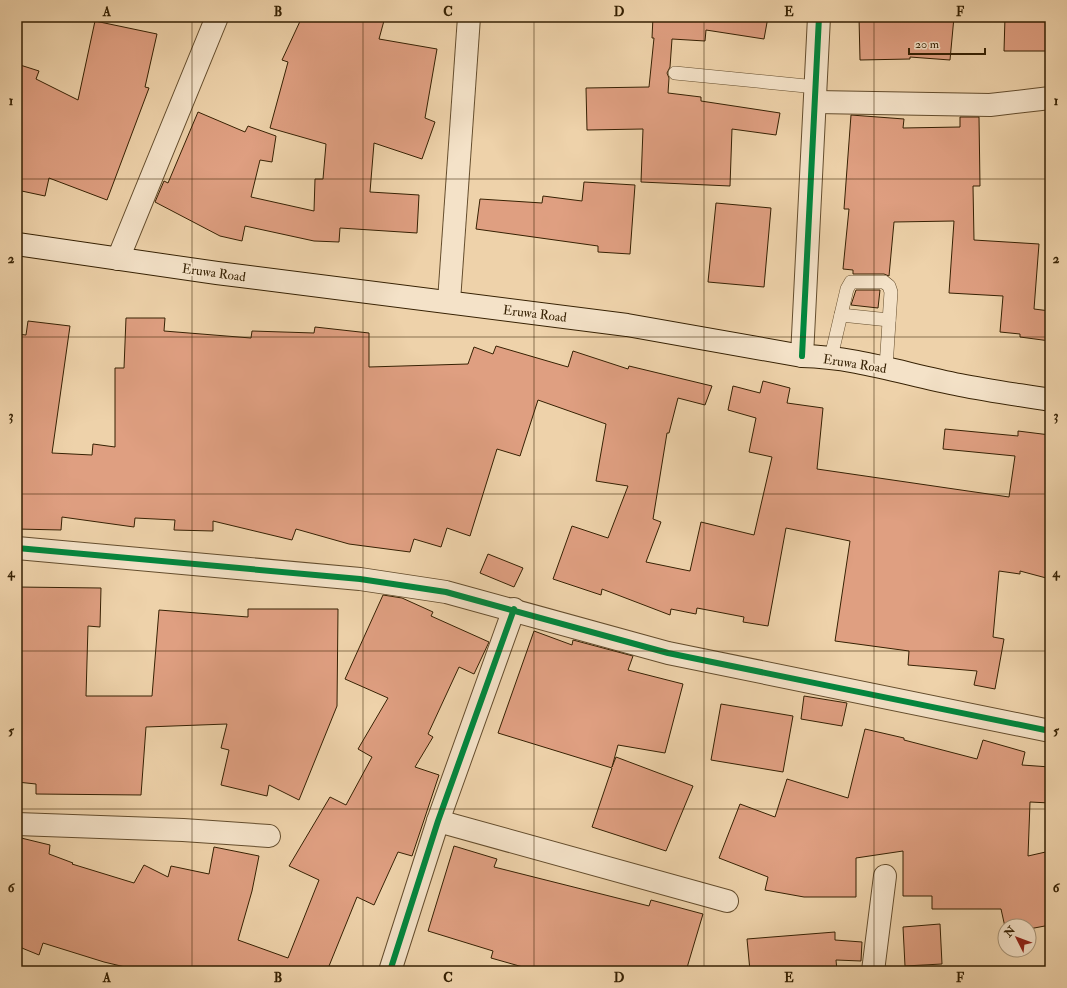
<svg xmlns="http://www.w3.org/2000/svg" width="1067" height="988" font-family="'IM FELL Double Pica',serif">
  <rect width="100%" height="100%" fill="#eed2aa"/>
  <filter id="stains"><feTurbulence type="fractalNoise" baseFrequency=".005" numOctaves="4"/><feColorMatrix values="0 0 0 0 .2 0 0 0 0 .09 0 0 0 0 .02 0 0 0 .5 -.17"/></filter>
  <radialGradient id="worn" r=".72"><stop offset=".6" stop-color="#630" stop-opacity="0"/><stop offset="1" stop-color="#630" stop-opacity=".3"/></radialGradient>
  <g fill="#df9f81" stroke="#362103">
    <polygon points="302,17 385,17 379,39 437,49 425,118 435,122 422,159 374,143 370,192 419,195 417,233 340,228 339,242 314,241 245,226 242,241 220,236 155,202 164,181 168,183 198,112 245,132 248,126 276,136 272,162 260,160 251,197 314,211 315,179 323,179 326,144 270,128 288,62 282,60"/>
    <polygon points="653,17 768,17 764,39 706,30 705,41 672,39 670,67 667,73 669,78 668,93 701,97 701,101 780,113 776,135 732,129 730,186 641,182 643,129 587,130 586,88 649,87 654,38 652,38"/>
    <polygon points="859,17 954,17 950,60 910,57 910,59 860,60"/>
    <polygon points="1005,17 1050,17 1050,51 1004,51"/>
    <polygon points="95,21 157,34 145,87 149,88 107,200 49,178 45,196 17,190 17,64 39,71 36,79 78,100"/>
    <polygon points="851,115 904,119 903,128 960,127 960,117 979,117 980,186 973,186 974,240 1039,244 1034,309 1050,311 1050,341 1020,337 1020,334 1000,332 1003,296 949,293 954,221 894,222 889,276 884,274 853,274 853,270 843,269 849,209 844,209"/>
    <polygon points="584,182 635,185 630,254 598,252 598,246 476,229 480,199 542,203 543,196 582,201"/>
    <polygon points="716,203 771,208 764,287 708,282"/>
    <polygon points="856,290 880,290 878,308 851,305"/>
    <polygon points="126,318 165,318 164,331 251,338 252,331 314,333 315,327 369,333 369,367 468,364 474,347 493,354 496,346 568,367 573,351 628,369 629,366 712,386 705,405 678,398 669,433 667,433 653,519 661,522 646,562 690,571 701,522 754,535 772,457 749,452 756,418 728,410 733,386 760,393 763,381 790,388 787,403 823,408 817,469 1009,497 1015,456 943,449 945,429 1018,436 1018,431 1050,435 1050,579 1020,571 1020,574 999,571 993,637 1004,639 995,689 974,685 977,671 908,665 909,651 835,641 850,541 786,528 768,626 743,622 744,617 697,608 696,614 671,609 670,615 602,589 601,595 553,579 572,526 608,538 628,486 596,481 606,424 538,400 520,456 497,449 470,536 447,528 441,547 414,539 410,552 349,544 296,529 292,540 213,521 213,531 174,530 175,520 135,518 134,527 62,517 61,530 17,529 17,397 21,366 17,366 17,334 26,335 28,321 70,326 52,453 92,455 93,444 115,447 115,368 124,368"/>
    <polygon points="488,554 523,568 514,587 480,573"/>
    <polygon points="17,587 101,588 100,627 88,626 86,696 152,696 159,610 248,617 248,609 338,609 337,706 299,800 269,785 267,796 221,785 229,750 221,748 227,724 146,727 141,795 36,794 36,784 17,782"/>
    <polygon points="383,595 402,598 433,612 431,616 489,642 474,674 459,667 428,734 433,737 415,767 439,775 412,856 398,852 374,905 357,897 327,971 142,971 104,962 43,943 39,955 17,946 17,837 50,845 49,854 73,863 72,864 134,883 144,865 168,877 171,866 209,874 214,847 259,856 252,891 238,940 288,958 319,880 289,866 330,797 346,805 372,757 358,749 388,698 345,679"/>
    <polygon points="534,631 572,645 573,640 633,656 628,670 683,684 665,753 618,745 612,767 616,757 693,786 666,851 592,827 612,768 498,733"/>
    <polygon points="804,696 847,703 842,726 801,719"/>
    <polygon points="721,704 793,716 783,772 711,760"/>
    <polygon points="865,729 904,738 904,740 977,759 983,740 1025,752 1022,765 1050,767 1050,803 1030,802 1028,856 1050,851 1050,925 1029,929 1029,926 1005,927 1001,909 932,909 932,896 903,896 903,851 856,858 856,897 804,897 765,890 768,877 719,858 740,804 775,817 787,779 848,798"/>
    <polygon points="454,846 497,859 494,867 649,906 651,900 703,914 686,971 537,971 491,958 493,951 428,931"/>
    <polygon points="940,924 942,964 905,966 903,927"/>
    <polygon points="835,932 835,940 862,942 861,961 836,960 837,971 750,971 747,939"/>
  </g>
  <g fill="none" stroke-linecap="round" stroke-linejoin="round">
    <g stroke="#644d2d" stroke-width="14">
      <g id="lane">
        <polyline points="675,73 816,87"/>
        <polyline points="841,315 889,320"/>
        <polyline points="831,357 847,289 851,282 884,282 889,286 891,292 886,367"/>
      </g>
    </g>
    <g stroke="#644d2d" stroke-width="24">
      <g id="street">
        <polyline points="816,102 990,105 1050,98"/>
        <polyline points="118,259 217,17"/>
        <polyline points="449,301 469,17"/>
        <polyline points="802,356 819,17"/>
        <polyline points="17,548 360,579 446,592 668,653 1050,731"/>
        <polyline points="438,821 727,901"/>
        <polyline points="17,824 183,830 269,836"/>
        <polyline points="390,971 438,821 514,609"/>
        <polyline points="873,971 885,876"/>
      </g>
    </g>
    <g stroke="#362103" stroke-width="24">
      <path id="secondary" d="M17,244L217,273L627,325L802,356C857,357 907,375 960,385C990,391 1020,395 1050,400"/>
    </g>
    <use href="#lane" stroke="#f4e2c8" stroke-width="13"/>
    <use href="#street" stroke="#f4e2c8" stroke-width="22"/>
    <use href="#secondary" stroke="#f4e2c8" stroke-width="22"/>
    <g stroke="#f4e2c8" stroke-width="8">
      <g id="cycleway">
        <polyline points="802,356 819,17"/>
        <polyline points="17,548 360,579 446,592 668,653 1050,731"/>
        <polyline points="390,971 438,821 514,609"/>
      </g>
    </g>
    <use href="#cycleway" stroke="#00873e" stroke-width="6"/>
  </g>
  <path fill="none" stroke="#362103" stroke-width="1" stroke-opacity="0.55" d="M192,17V971M363,17V971M534,17V971M704,17V971M874,17V971M17,179H1050M17,337H1050M17,494H1050M17,651H1050M17,809H1050"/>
  <g text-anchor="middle" stroke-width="4" stroke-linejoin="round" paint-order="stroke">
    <g font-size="13" fill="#362103" stroke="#f4e2c8">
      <text transform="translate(214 272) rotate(8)" y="5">Eruwa Road</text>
      <text transform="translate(535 313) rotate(7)" y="5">Eruwa Road</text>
      <text transform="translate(855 363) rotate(9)" y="5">Eruwa Road</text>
    </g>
  </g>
  <rect width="1067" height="988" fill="none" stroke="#eed2aa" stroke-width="44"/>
  <g transform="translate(1017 938) rotate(312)"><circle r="19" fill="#f4e2c8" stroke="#a89579"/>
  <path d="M0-3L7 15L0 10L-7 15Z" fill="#8f2418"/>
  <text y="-6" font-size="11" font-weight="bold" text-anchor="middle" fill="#362103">N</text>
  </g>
  <path d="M909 48v6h76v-6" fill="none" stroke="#362103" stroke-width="2"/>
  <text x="915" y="48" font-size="12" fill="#362103" stroke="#f4e2c8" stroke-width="3" paint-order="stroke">20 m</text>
  <rect x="22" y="22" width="1023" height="944" fill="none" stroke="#362103" stroke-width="1.5"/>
  <g font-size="13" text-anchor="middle" font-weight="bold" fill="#362103">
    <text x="107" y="16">A</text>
    <text x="278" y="16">B</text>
    <text x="448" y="16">C</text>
    <text x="619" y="16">D</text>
    <text x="789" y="16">E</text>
    <text x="960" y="16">F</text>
    <text x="11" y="105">1</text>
    <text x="1056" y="105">1</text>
    <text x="11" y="263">2</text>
    <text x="1056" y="263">2</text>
    <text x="11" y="420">3</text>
    <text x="1056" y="420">3</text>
    <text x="11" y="577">4</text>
    <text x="1056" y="577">4</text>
    <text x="11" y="735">5</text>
    <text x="1056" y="735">5</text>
    <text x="11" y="892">6</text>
    <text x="1056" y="892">6</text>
    <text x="107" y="982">A</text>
    <text x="278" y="982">B</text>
    <text x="448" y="982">C</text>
    <text x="619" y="982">D</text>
    <text x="789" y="982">E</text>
    <text x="960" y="982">F</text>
  </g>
  <rect width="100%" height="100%" filter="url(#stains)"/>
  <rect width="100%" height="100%" fill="url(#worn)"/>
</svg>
